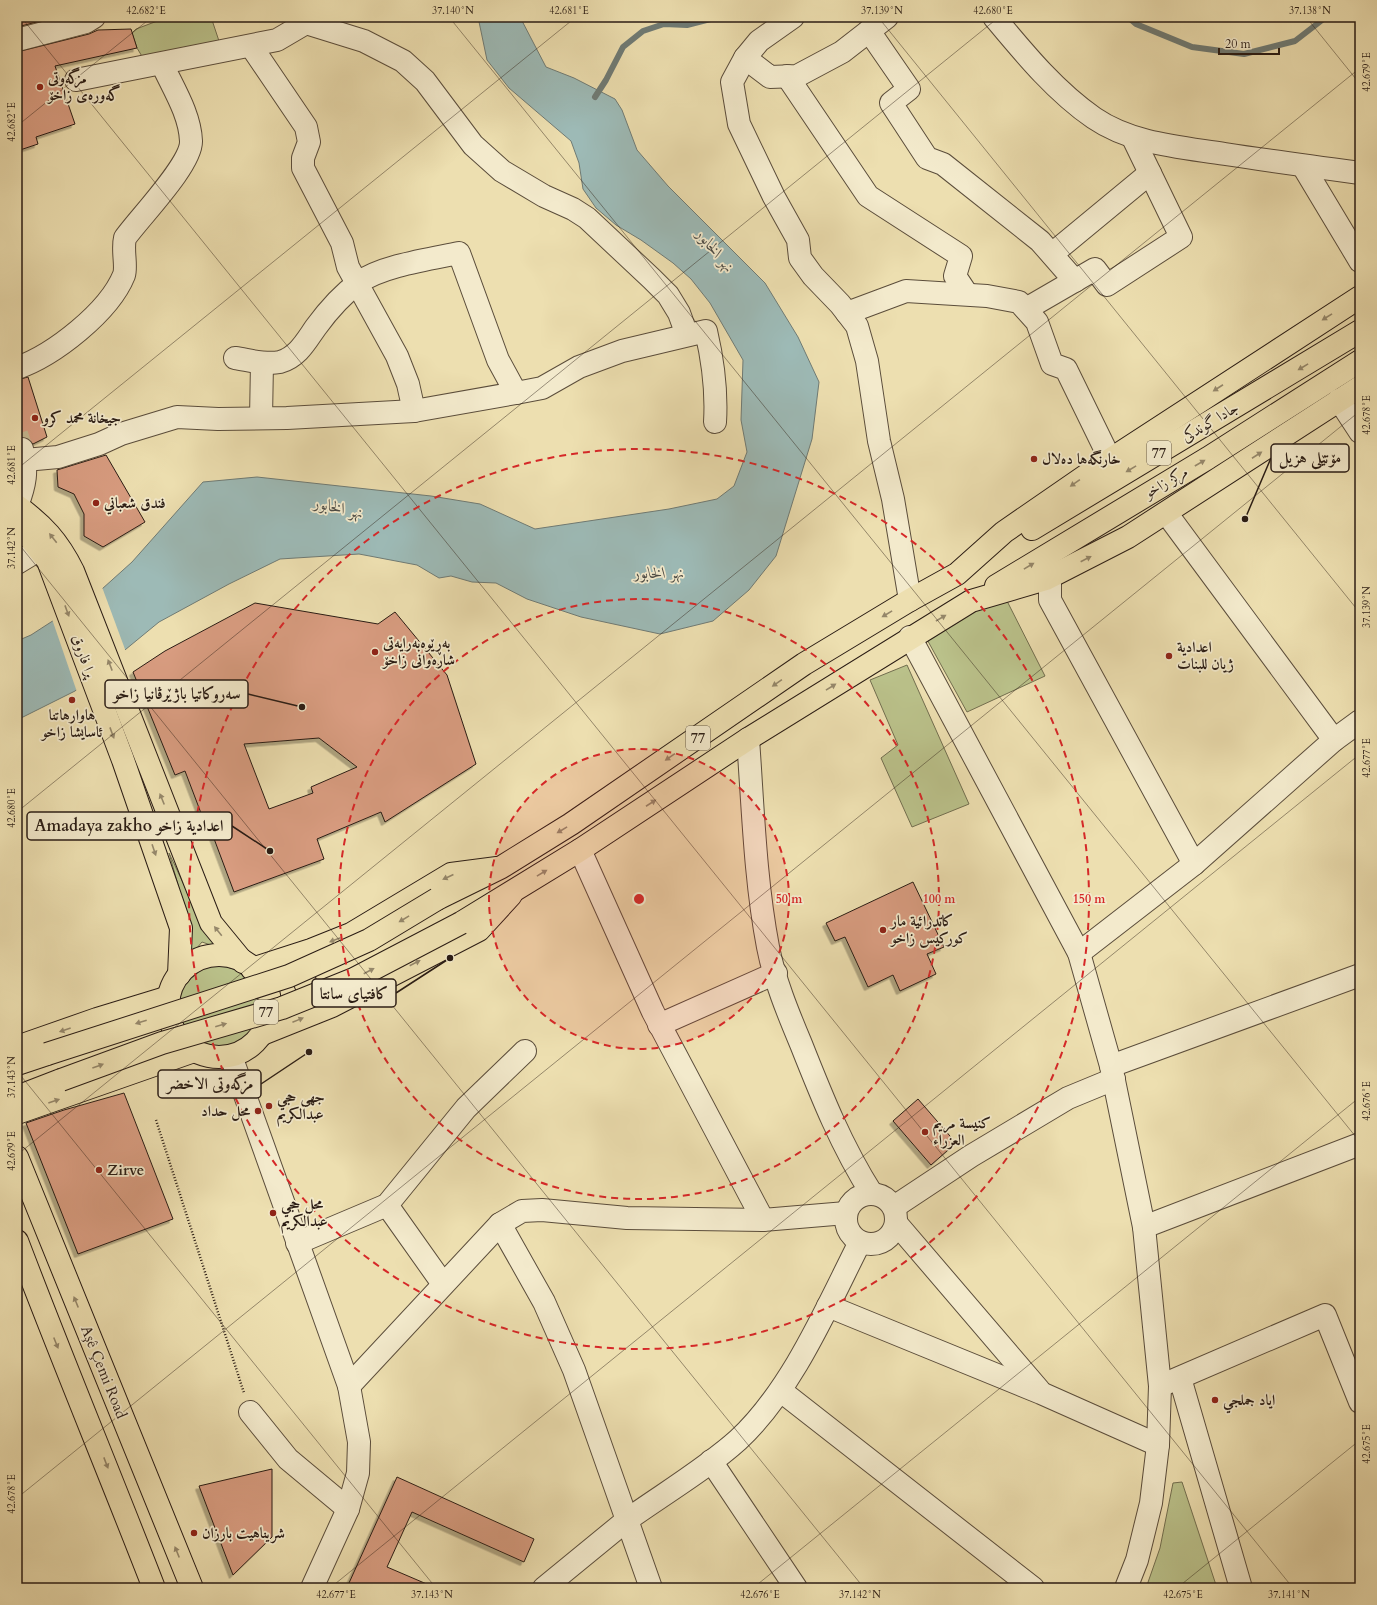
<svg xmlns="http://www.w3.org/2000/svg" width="1377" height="1605" font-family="Cardo,Amiri,serif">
  <defs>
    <filter id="shadow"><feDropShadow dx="-3.5" dy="3.5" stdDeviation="0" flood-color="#0004"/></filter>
  </defs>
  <rect width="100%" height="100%" fill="#eddfb0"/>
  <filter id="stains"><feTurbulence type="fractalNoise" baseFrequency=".005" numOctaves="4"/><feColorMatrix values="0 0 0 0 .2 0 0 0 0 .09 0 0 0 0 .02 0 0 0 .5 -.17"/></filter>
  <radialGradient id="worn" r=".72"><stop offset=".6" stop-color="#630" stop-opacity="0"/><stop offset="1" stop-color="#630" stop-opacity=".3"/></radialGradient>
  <g fill="#bac18a" stroke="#726e4f">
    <polygon points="168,17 211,17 221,47 146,63 137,48 132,33 136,29"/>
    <polygon points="1005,597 1045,676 967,712 924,634"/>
    <polygon points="907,665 969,804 912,827 881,758 898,745 870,680"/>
    <polygon points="169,853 201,921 222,949 202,942 191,955 188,920"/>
    <circle cx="218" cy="1007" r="41"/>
    <polygon points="1182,1482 1217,1588 1146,1588 1160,1548 1173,1483"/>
  </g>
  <polygon fill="#9dbab6" stroke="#6f7b75" points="478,17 520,17 546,67 574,78 615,99 622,110 637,150 668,186 765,283 798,337 819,382 812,439 776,556 749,590 713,621 660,634 581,617 527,599 496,583 472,582 451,576 439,578 417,565 359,554 280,559 229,584 159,622 75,691 17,720 17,641 31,635 102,589 132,562 203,482 257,477 431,496 480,504 535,529 669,509 717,499 734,486 747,452 741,420 743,360 710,303 691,279 673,263 641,240 616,225 596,208 583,189 579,163 571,141 509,88 487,60"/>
  <polygon fill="#eddfb0" points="102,587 126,652 77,692 52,619"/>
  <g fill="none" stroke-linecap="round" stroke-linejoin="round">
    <g stroke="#6f7b75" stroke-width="6">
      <polyline points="1128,17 1136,24 1192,47 1244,54 1295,41 1326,17"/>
      <polyline points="595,97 606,80 623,47 643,31 664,24 687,25 718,17"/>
    </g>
  </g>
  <g fill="#d89c80" stroke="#2a1c14" fill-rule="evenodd" filter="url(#shadow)">
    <polygon points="17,17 56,17 17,27"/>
    <polygon points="131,29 137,48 55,66 75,124 36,137 38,144 17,151 17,52 89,34 98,30"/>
    <polygon points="28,377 47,437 33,444 26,437 17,438 17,380"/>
    <polygon points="106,455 145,522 103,547 84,536 84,514 74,494 58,487 57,470"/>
    <path d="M255,603L378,624L395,612L447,675L476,764L385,822L381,812L317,839L324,859L234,892L207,820L204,821L185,771L175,775L133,672L165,651ZM319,738L357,767L311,787L313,793L269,809L244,744Z"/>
    <polygon points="913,882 944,947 927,954 936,974 900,991 893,975 868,987 845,937 835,941 826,923"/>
    <polygon points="124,1093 173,1219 78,1254 26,1123 64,1110"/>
    <polygon points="918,1099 956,1143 931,1165 893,1121"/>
    <polygon points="272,1469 272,1537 233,1575 199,1486"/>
    <polygon points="397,1477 534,1539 524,1562 412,1512 387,1567 436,1588 361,1588 349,1583"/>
  </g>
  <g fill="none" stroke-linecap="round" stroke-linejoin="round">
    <polyline stroke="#c6b891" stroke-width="22" stroke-dasharray="22 11" stroke-linecap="butt" points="17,434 22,449"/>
    <g stroke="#5b4d3b" stroke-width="24">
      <g id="minor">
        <polyline points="793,17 759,41 745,58 732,82 739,124 774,197 798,240 800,258 813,276 840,304 857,326 867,361 879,441 893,499 910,600"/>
        <path d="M994,17C1024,53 1055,91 1094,118C1132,144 1181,147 1225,154C1270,161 1315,167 1360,173"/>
        <polyline points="306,23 364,41 403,61 425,81 473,145 502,171 544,196 573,209 587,218 652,279 668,295 679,313 687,335"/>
        <polyline points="869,31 909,89 891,103 927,158 943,164 1040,241 1075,281"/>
        <polyline points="17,40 86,22 94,17"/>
        <polyline points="251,46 306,127 309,142 303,158 303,168 342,243 348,267 397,356 408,384 414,411"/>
        <polyline points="745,58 770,77 797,76 842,52 887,17"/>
        <polyline points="787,76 868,196 961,256 955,276 967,294"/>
        <polyline points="76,80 277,40 306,23 310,17"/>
        <polyline points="1303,166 1360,261"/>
        <polyline points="1052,254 1150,173"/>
        <polyline points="1026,309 1095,269 1107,285 1181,237 1133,138"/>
        <polyline points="847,313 906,291 987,296 1019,302 1037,322 1052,364 1066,369 1110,459"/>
        <path d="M235,358C249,360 265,365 280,362C298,357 306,341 316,327C327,312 343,294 358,283C381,266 430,259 459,253L498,360L516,393"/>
        <path d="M17,368C54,355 109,312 124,275C127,266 122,250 125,238C140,217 192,164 191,141C190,114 173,88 162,64"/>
        <polyline points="1339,400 1360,432"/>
        <polyline points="261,418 262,363"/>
        <path d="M25,460L58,457L99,444L121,434L177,417L218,419L287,418L414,411L516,393L542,388L579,367L622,351L706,331C713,361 717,390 715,422"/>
        <path d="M17,506C25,485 28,471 22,449"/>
        <polyline points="1167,514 1334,740"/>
        <polyline points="17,563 40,549"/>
        <polyline points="1050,578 1050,600 1194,864"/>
        <polyline points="910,637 1079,953 1111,1066 1144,1227 1160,1386 1158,1445 1151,1503 1137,1560 1126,1588"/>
        <path d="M748,739C753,808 755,879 768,947C774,979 788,1013 801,1044C822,1097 841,1145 872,1194"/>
        <polyline points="580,850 653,1012 763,1220"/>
        <polyline points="1079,953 1194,864 1334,740 1360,721"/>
        <polyline points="659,1025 776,973"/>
        <polyline points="231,1056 349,1386 359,1442 358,1473 348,1509 312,1588"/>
        <polyline points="1111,1066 1360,975"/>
        <circle cx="871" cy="1219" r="25"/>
        <polyline points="387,1205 443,1284"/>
        <polyline points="894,1207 971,1156 1068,1098 1114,1079"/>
        <polyline points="896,1223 1039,1390"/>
        <polyline points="500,1224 544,1302 574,1370 627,1520 544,1588"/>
        <polyline points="1144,1227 1360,1144"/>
        <polyline points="297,1243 387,1205 466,1108 525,1051"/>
        <polyline points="828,1306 1041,1393 1158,1445"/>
        <polyline points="1180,1378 1241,1588"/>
        <polyline points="349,1386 500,1224 522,1211 542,1210 627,1218 763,1220 846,1213"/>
        <polyline points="1160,1386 1325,1315 1360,1402"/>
        <polyline points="781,1391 1033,1588"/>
        <polyline points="250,1412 288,1459 348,1509"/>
        <polyline points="711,1461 796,1588"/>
        <path d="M651,1588L627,1520C662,1495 707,1468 738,1440C792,1390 827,1307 860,1242"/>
      </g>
    </g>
    <g stroke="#2a1c14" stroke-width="24">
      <g id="major">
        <path d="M17,506C43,525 58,541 73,571L211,923L243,962"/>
        <polyline points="17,528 30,538 48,561 123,760 181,928 179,975"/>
        <path d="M309,952C297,972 305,998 328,1005"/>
        <circle cx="219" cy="1006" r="51"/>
        <polyline points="252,969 311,950 351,934 451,874 497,868"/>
        <polyline points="262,1034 332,1006 479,930 511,895"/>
        <polyline points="17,1047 97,1019 169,997"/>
        <polyline points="17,1113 194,1051"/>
        <polyline points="17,1157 192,1588"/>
        <path d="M17,1241C61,1357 109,1472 154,1588"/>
      </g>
    </g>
    <g stroke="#2a1c14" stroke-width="24">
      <g id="highway">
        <polyline points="1032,529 1360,331"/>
        <polyline points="996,586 1208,458 1360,361"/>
        <polyline points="437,899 500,868 571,824 804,664 910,600 957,574 1004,532 1088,474 1360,297"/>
        <polyline points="461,923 580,850 748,739 971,601 1046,579 1128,537 1360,387"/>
        <polyline points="17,1064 47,1054"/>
        <polyline points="17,1097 61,1080"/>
      </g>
    </g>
    <polyline stroke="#2a1c14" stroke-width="2.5" stroke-dasharray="1 2" stroke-linecap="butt" points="156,1120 244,1393"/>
    <use href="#minor" stroke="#f3eacc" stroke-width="22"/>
    <use href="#major" stroke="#eddfb0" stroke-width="22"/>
    <use href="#highway" stroke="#eddfb0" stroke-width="22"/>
    <g stroke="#2a1c14" stroke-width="24" stroke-linecap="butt">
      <g id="highway-bridge">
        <polyline points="47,1054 289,976 369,940 437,899"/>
        <polyline points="61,1080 162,1043 282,1008 354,979 461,923"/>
      </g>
    </g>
    <use href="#highway-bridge" stroke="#eddfb0" stroke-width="22"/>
  </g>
  <defs><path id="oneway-solid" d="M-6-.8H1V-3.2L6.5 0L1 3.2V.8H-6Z"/></defs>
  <g fill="#95876a">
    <use href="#oneway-solid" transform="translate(1327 317) rotate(148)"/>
    <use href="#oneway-solid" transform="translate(1303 367) rotate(149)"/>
    <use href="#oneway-solid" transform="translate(1218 388) rotate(147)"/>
    <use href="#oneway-solid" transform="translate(1257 455) rotate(-33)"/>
    <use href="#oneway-solid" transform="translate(1200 463) rotate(-30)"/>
    <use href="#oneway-solid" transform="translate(1131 469) rotate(149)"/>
    <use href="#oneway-solid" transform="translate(1075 483) rotate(145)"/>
    <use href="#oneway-solid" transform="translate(53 538) rotate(-128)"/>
    <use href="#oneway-solid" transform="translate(1086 559) rotate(-27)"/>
    <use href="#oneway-solid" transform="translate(1029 566) rotate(-31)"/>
    <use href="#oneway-solid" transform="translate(67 611) rotate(70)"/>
    <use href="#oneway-solid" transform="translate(887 614) rotate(149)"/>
    <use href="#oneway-solid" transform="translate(941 618) rotate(-31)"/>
    <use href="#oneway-solid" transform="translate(110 665) rotate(-111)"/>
    <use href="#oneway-solid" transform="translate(777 683) rotate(145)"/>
    <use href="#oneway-solid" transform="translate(831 687) rotate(-32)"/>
    <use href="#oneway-solid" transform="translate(112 733) rotate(70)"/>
    <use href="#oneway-solid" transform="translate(670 757) rotate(146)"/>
    <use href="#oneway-solid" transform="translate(162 799) rotate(-112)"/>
    <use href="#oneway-solid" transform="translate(651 803) rotate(-33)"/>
    <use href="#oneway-solid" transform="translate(562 830) rotate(149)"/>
    <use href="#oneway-solid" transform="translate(154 850) rotate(71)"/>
    <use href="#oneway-solid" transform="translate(542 873) rotate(-31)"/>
    <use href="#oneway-solid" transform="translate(448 877) rotate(155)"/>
    <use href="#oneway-solid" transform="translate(404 919) rotate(149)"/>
    <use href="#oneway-solid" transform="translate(218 931) rotate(-129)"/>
    <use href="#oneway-solid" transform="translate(335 940) rotate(159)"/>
    <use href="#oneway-solid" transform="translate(415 963) rotate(-27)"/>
    <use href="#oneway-solid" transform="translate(369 971) rotate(-28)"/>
    <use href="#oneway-solid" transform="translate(298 1020) rotate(-22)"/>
    <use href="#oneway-solid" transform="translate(141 1022) rotate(162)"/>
    <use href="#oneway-solid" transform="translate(221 1025) rotate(-16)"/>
    <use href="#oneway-solid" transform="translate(65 1030) rotate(161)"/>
    <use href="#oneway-solid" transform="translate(98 1066) rotate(-20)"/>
    <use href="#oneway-solid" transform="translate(54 1101) rotate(-19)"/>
    <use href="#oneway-solid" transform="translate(76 1302) rotate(-112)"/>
    <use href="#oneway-solid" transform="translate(56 1343) rotate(68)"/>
    <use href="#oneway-solid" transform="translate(106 1463) rotate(69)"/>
    <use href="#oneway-solid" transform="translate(177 1552) rotate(-112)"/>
  </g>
  <path fill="none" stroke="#2a1c14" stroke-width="1" stroke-opacity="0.45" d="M21,17L1293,1588M449,17L1360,1142M878,17L1360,613M1306,17L1360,84M17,126L152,17M17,469L576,17M17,542L864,1588M17,812L999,17M17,1071L436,1588M17,1155L1360,68M17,1498L1360,411M330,1588L1360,754M753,1588L1360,1097M1177,1588L1360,1440"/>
  <circle cx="639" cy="899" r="150" fill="#d62828" fill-opacity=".12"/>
  <g fill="none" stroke="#d62828" stroke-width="2" stroke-dasharray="7 5">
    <circle cx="639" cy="899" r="150"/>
    <circle cx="639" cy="899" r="300"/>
    <circle cx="639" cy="899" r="450"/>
  </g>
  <g fill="#8f2418" stroke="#f3eacc" stroke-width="1.5">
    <circle cx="40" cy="87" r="4"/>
    <circle cx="35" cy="418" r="4"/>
    <circle cx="1034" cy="459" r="4"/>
    <circle cx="96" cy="503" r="4"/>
    <circle cx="375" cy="652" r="4"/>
    <circle cx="1169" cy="656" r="4"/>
    <circle cx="72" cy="700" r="4"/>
    <circle cx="883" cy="930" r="4"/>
    <circle cx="269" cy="1106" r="4"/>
    <circle cx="258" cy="1111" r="4"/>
    <circle cx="925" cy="1132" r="4"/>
    <circle cx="99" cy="1170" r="4"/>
    <circle cx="273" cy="1213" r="4"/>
    <circle cx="1215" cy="1400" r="4"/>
    <circle cx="194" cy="1533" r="4"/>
  </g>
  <g text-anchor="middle" stroke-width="3.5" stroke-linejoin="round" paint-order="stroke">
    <g fill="#f3eacc" stroke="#665a4b" stroke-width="1">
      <rect x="1147" y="441" width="24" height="24" rx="3"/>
      <rect x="686" y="726" width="24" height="24" rx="3"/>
      <rect x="254" y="1000" width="24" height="24" rx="3"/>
    </g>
    <g font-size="14" font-weight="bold" fill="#2a1c14">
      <text x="1159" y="458">77</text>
      <text x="698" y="743">77</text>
      <text x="266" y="1017">77</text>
    </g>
    <g font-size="15" font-weight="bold" fill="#2a1c14" stroke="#f3eacc" text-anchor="start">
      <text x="48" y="83">مزگەوتی<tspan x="48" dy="17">گەورەی زاخۆ</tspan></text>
      <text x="43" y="423">جيخانة محمد كرو</text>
      <text x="1042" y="464">خارنگەها دەلال</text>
      <text x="104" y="508">فندق شعباني</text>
      <text x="383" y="648">بەڕێوەبەرایەتی<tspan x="383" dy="17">شارەوانی زاخۆ</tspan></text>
      <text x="1177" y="652">اعدادية<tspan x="1177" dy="17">ژیان للبنات</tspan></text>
      <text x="72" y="720" text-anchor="middle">هاوارهاتنا<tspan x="72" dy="17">ئاسایشا زاخو</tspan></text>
      <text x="891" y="926">كاتدرائية مار<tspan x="891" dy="17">كوركيس زاخو</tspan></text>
      <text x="277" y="1102">جهى حجي<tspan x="277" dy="17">عبدالكريم</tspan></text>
      <text x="250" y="1116" text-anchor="end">محل حداد</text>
      <text x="933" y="1128">كنيسة مريم<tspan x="933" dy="17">العزراء</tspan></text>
      <text x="107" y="1175">Zirve</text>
      <text x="281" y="1209">محل حجي<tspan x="281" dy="17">عبدالكريم</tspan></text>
      <text x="1223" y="1405">اياد جملجي</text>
      <text x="202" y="1538">شريناهيت بارزان</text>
    </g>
    <g font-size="15" fill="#2a1c14" stroke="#f3eacc">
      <text transform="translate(1210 422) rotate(-31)" y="5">جادا گوندکی</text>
      <text transform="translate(1166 482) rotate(-30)" y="5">مركز زاخو</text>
      <text transform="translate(84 656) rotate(70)" y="5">پرا فاروق</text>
      <text transform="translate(104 1372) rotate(68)" y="5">Aşê Çemi Road</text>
    </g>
    <g font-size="16" font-style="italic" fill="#4c4b45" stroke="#f3eacc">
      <text transform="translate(716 250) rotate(51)" y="6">نهر الخابور</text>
      <text transform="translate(339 507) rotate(13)" y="6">نهر الخابور</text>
      <text x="659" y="578">نهر الخابور</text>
    </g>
  </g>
  <circle cx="639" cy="899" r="6" fill="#d62828" stroke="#f3eacc" stroke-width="2"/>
  <g font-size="12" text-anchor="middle" font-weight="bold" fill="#d62828" stroke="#f3eacc" stroke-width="3.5" stroke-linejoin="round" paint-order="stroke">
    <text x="789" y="903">50 m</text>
    <text x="939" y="903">100 m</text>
    <text x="1089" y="903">150 m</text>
  </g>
  <path fill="none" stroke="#2a1c14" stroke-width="1.5" d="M1245 519L1271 458M302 707L248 694M270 851L232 826M450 958L396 993M309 1052L261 1084"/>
  <g fill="#2a1c14" stroke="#f3eacc" stroke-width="1.5">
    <circle cx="1245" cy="519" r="4"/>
    <circle cx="302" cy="707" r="4"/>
    <circle cx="270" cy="851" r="4"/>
    <circle cx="450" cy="958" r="4"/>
    <circle cx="309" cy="1052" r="4"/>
  </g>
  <g fill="#f3eacc" stroke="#2a1c14" stroke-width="1.5">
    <rect x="1271" y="444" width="78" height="28" rx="4"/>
    <rect x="105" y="680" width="143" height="28" rx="4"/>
    <rect x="27" y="812" width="205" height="28" rx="4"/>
    <rect x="312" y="979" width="84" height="28" rx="4"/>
    <rect x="158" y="1070" width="103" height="28" rx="4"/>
  </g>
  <g font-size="16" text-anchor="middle" font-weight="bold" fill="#2a1c14">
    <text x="1310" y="463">مۆتێلی هزیل</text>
    <text x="177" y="699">سه‌روكاتيا باژێرڤانيا زاخو</text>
    <text x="129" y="831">Amadaya zakho اعدادية زاخو</text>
    <text x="354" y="999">کافتیای سانتا</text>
    <text x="210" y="1089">مزگەوتی الاخضر</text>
  </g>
  <rect width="1377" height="1605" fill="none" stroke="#eddfb0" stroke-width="44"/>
  <path d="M1219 48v6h60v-6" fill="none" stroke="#2a1c14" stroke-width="2"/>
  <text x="1225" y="48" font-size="12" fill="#2a1c14" stroke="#f3eacc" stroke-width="3" paint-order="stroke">20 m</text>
  <rect x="22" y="22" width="1333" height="1561" fill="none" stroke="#2a1c14" stroke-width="1.5"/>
  <g font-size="10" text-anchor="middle" fill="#2a1c14">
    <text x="146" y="14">42.682°E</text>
    <text x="453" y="14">37.140°N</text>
    <text x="569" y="14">42.681°E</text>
    <text x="882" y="14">37.139°N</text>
    <text x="993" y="14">42.680°E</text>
    <text x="1310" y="14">37.138°N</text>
    <text transform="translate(1366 72) rotate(-90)" y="4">42.679°E</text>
    <text transform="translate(11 122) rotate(-90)" y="4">42.682°E</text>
    <text transform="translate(1366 415) rotate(-90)" y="4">42.678°E</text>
    <text transform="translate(11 465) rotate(-90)" y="4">42.681°E</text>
    <text transform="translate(11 548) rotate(-90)" y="4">37.142°N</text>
    <text transform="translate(1366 607) rotate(-90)" y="4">37.139°N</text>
    <text transform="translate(1366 758) rotate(-90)" y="4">42.677°E</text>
    <text transform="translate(11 808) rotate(-90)" y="4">42.680°E</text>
    <text transform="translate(11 1077) rotate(-90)" y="4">37.143°N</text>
    <text transform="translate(1366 1101) rotate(-90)" y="4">42.676°E</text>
    <text transform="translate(11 1151) rotate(-90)" y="4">42.679°E</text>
    <text transform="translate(1366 1444) rotate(-90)" y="4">42.675°E</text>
    <text transform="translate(11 1494) rotate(-90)" y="4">42.678°E</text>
    <text x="336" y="1598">42.677°E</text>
    <text x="432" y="1598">37.143°N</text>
    <text x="760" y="1598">42.676°E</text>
    <text x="860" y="1598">37.142°N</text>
    <text x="1183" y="1598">42.675°E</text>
    <text x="1289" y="1598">37.141°N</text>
  </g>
  <rect width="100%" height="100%" filter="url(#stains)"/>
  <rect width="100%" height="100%" fill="url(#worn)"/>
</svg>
